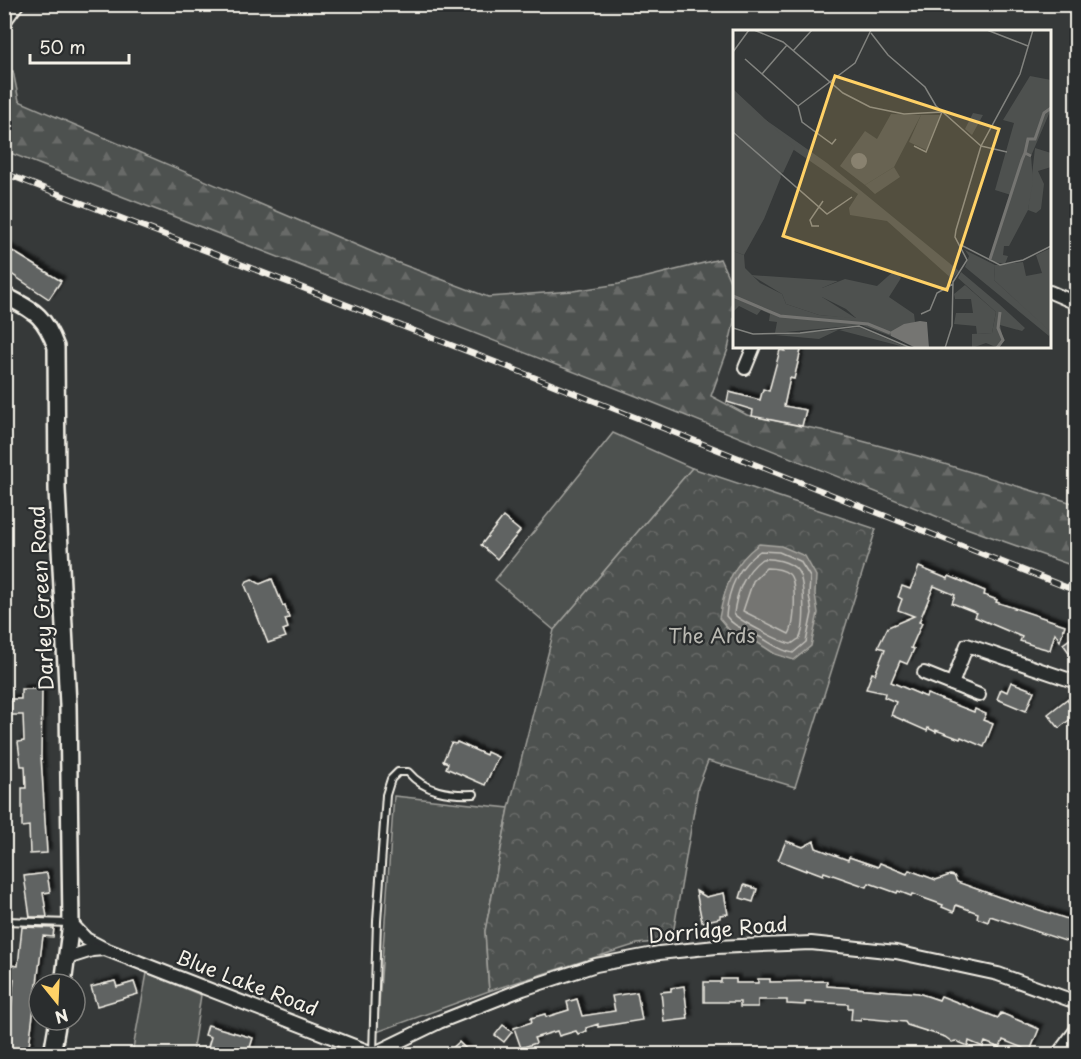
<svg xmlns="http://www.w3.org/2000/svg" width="1081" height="1059" font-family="'Playpen Sans',sans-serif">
  <defs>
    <pattern id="forest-firs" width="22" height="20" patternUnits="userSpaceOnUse" patternTransform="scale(1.5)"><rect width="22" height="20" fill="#4e514f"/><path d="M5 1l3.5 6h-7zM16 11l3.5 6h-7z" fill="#686a68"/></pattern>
    <pattern id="park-crowns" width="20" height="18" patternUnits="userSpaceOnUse" patternTransform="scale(1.5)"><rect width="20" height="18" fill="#4e514f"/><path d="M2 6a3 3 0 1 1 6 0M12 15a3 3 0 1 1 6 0" fill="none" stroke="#686a68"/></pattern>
    <filter id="shadow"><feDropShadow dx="4" dy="-4" stdDeviation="1.5" flood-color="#0009"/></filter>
  </defs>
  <rect width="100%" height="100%" fill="#363939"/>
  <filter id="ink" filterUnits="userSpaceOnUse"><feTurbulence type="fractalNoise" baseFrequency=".0167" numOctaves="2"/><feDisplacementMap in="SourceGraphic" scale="12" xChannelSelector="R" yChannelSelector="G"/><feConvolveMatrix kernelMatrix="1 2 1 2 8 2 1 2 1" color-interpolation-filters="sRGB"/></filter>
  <g filter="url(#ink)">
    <g fill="#4e514f" stroke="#a1a19c" stroke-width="1.5">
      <polygon points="613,433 692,468 554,630 495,580"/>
      <polygon points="394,796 509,808 485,931 489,991 377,1032"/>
      <polygon points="147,973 201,995 192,1054 132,1054"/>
    </g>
    <polygon fill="url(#forest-firs)" stroke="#a1a19c" stroke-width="1.5" points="13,71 19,101 396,262 488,297 573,291 619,284 720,259 734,290 734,322 728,349 711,396 747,415 821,430 918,456 1076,504 1076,567 958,525 644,399 5,151 4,72"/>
    <polygon fill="url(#park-crowns)" stroke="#a1a19c" stroke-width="1.5" points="692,468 876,529 795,787 708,761 698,787 672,940 637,944 489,991 485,931 509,808 554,630"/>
    <path fill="#757572" stroke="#a8a7a1" stroke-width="1.5" d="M759,544L781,546L805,556L816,576L815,594L818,613L811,646L794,660L775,654L752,639L730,631L719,618C725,586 732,564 759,544Z"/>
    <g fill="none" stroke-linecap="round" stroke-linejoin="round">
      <g stroke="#c1bfb9" stroke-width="1.5">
        <path d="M760,551L779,552L800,561L810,577L809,595L812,613L806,642L793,653C777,650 768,640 754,634C742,628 734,627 726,616C728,590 738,566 760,551Z"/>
        <path d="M762,559C772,558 790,561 797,570C805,579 806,628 799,639C798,639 792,644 791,644C783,643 738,620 734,614C736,593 745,571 762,559Z"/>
        <path d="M766,568C773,568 783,569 789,574C797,581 795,625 789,634L743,611L753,581Z"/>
      </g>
    </g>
    <g fill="#616362" stroke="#f4f1e8" stroke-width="1.5" filter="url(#shadow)">
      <polygon points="4,246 61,281 49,299 4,269"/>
      <polygon points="786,346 802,346 794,379 790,378 784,406 806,410 802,426 752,416 753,410 727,402 729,392 760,400 763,389 769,391 780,350 785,351"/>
      <polygon points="503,517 520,531 497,559 481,545"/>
      <polygon points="919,567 948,579 949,576 985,591 984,595 997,600 996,602 1065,625 1060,641 1055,633 1050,650 1035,646 1020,641 1022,637 975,617 977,613 952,603 955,595 934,586 919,622 922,623 911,648 914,649 907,664 900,661 891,682 926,697 927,694 974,712 975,709 986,714 983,720 993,724 984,747 961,737 960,739 936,730 936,732 928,728 927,731 891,715 896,702 884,697 885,693 866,689 872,673 875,674 885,649 878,647 888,627 914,616 898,610 902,599 898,597 902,586 910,589"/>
      <polygon points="252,579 260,584 272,579 283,606 285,605 289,618 285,619 288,628 283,630 286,637 268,643 245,585 247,581"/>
      <polygon points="1077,634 1077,664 1063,644"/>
      <polygon points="1011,682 1034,691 1026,711 997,699 1001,689 1007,692"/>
      <polygon points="21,689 42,689 41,756 47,853 30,854 29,826 22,827 22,788 26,788 25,766 21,766 18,742 24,741 23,715 11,715 10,699 21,699"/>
      <polygon points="1067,699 1077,710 1077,714 1059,728 1048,714"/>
      <polygon points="457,742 486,755 487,752 498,757 485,785 446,768 448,763 443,761 451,743 456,744"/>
      <polygon points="786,841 803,847 814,841 816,848 848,860 849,857 878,867 880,863 907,874 909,870 936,880 950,875 954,876 957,882 999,897 1077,922 1077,945 990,916 988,922 977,918 978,913 956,905 954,912 942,907 943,905 912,894 911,896 898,891 897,893 869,883 867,887 824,872 823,875 807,869 806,871 778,860"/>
      <polygon points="47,873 50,892 43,893 47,917 30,917 24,876"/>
      <polygon points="744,885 757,889 753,902 740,898"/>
      <polygon points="696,891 706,897 724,893 728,914 720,915 720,918 702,922"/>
      <polygon points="22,927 54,928 53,937 43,936 28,1054 7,1054 8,1048 4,1048 4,1035 8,1011 11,1011 14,979 8,978 10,965 18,966"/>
      <polygon points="721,979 736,979 736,983 758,983 758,979 770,979 770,982 827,981 827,986 918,993 939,1000 941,996 998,1018 1001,1013 1039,1029 1030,1051 1003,1040 1000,1048 985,1042 983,1047 969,1041 968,1046 956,1041 952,1042 945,1037 907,1025 905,1022 861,1018 861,1021 851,1020 852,1008 848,1008 848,1004 805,1002 805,1005 787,1004 787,1000 758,1000 758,1007 740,1007 740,1002 704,1002 704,982 721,982"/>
      <polygon points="115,981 117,987 134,982 138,994 97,1006 91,987"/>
      <polygon points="684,986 688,1019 664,1022 661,992 671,991 671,988"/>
      <polygon points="637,992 642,1020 598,1027 598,1024 586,1028 587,1031 578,1034 576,1031 559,1036 557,1031 534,1038 536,1043 521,1048 514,1028 532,1022 531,1018 545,1014 546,1017 569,1010 567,1002 577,999 582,1016 615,1011 612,996"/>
      <polygon points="208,1025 253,1038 248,1054 220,1054 207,1050 211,1037 205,1035"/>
      <polygon points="503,1025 512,1032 504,1042 495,1035"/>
      <polygon points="459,1042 471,1054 446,1054"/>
    </g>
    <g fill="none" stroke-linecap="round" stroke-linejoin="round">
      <g stroke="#f4f1e8" stroke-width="10">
        <g id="service">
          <polyline points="4,27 21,4"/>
          <polyline points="4,921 70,923"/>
          <path d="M373,1053L377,921L386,795L391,779L398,772H408C425,792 449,795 474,794"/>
        </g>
      </g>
      <g stroke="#f4f1e8" stroke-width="16">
        <g id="minor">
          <polyline points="1050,292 1076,303"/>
          <polyline points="745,368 754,346"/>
          <polyline points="924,673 979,695"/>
          <polyline points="952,684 967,645 1076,682"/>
          <polyline points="71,923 86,939 105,949 375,1054"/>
          <polyline points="67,958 92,950 104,949"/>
          <polyline points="373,1054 439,1022 523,989 596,965 659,953 716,947 811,943 896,952 998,974 1076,1002"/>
          <polyline points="1058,1054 1076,1030"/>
        </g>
      </g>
      <g stroke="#f4f1e8" stroke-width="20">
        <g id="tertiary">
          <path d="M4,295C34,311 44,314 56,347L57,489L68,705L71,923L63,984"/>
          <polyline points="52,1054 58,1020"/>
        </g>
      </g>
      <use href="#service" stroke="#2a2d2e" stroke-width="6"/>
      <use href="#minor" stroke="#2a2d2e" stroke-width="12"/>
      <use href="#tertiary" stroke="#2a2d2e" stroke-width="15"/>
      <g stroke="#f4f1e8" stroke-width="6">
        <polyline id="rail" points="4,173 503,365 1076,591"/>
      </g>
      <use href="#rail" stroke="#2a2d2e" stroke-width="4" stroke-dasharray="11" stroke-linecap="butt"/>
    </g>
  </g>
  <g text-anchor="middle" stroke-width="4.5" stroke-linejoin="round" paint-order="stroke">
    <g font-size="20" fill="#f4f1e8" stroke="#2a2d2e">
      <text transform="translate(42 598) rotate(-93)" y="7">Darley Green Road</text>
      <text transform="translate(718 930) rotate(-5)" y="7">Dorridge Road</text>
      <text transform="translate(247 983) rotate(21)" y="7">Blue Lake Road</text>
    </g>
    <g font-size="20" fill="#bab9b2" stroke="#2a2d2e">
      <text x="712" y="643">The Ards</text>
    </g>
  </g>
  <g transform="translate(733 30)">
    <rect width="318" height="318" fill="#363939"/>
    <path d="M297,46L318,50V79L298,126L292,124L289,130L278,165L262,160L281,93L270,90ZM240,83L250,85L239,105L232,99ZM188,85H207L193,120L176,112ZM161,137L167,147L142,164L132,155ZM318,218V303L261,250L262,235L290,232L293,246L309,243L303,225ZM18,245L105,251L89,258V267L124,289L86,285L53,274L49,264ZM232,255L263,282L259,303L244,304L243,296L221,294L223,283H240L238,269H222L221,264Z" fill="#4e514f"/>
    <path d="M30,88L94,133L226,241L219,249L154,191L117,185L116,178L125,164L61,120H57L47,147L26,128ZM302,118L318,123V137L305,141L311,154L308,179L303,183L295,180ZM232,220L262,235L261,250L318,302L316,306L232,237L236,226ZM0,221L11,225L12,238L27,253L49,264L53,274L86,285L123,288L113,279L89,267V258L112,249L144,256L162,240L168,248L156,267L181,284L182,292L158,302V306L128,295L42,303L44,292L36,291L37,284L28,280L24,285L6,276L0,282ZM228,242L266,274L292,298L289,301L267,295L270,309L265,318L253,313L239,318V304L259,303L263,282L225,248ZM126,297L175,318L106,300ZM105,300L86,309L42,305Z" fill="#4e514f"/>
    <path d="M1,60L62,117L50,143L27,127L48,147L31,189L11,225L0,221ZM158,84L188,85L161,137L132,155L107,136L132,101L144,109ZM292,123L298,126L300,151L295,180L276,216H271L270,225L275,226L272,234L256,231Z" fill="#4e514f"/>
    <path d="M118 131a8 8 0 1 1 16 0a8 8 0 1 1-16 0ZM187,291L194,292L196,318H183L158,306L157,302L171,294Z" fill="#757572"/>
    <path fill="none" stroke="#757572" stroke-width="3" d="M292,123L295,109H302L311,83L318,78M257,229L289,130L292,123L298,126M0,266L47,286L135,294L157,303M264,318L270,310L265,298L267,282"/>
    <path fill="none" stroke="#82837f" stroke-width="1.5" d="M21,0L50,12L110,63L137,77L171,84L209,82M254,0L295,16M138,3L155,25L192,57L203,76L248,116M60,21L79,0M0,22L16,0M12,29L65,76M29,44L54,15M65,76L122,33L138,0M65,76L69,92L99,114L103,109M0,102L94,184L119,167M181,116L193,122L209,82M248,116L274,122M86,196H79L77,190L90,171M228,215L267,235L290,230L318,216M188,284L197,280L204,263L220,254M0,298L20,304L67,303L126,296L178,318M212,318L219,296L220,252L234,230L222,207L223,200L248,116L287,44L300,0"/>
    <path fill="#ffd166" fill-opacity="0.15" stroke="#ffd166" stroke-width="3" d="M102,46L266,99L214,260L50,206Z"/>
    <rect width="318" height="318" fill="none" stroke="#f4f1e8" stroke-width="3"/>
  </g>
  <rect width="1081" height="1059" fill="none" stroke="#2a2d2e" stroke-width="24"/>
  <rect x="12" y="12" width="1057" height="1035" fill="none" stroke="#f4f1e8" stroke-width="2" filter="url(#ink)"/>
  <g transform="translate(57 1002) rotate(162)"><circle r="28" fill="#2a2d2e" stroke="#7b7b78" stroke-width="1.5"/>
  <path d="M0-4.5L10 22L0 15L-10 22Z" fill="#ffd166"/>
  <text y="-9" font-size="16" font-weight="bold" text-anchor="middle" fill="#f4f1e8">N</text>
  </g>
  <path d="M30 54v9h99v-9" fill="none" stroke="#f4f1e8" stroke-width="3"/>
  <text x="39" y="54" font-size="18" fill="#f4f1e8" stroke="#2a2d2e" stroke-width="4.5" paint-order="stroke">50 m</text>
</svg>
